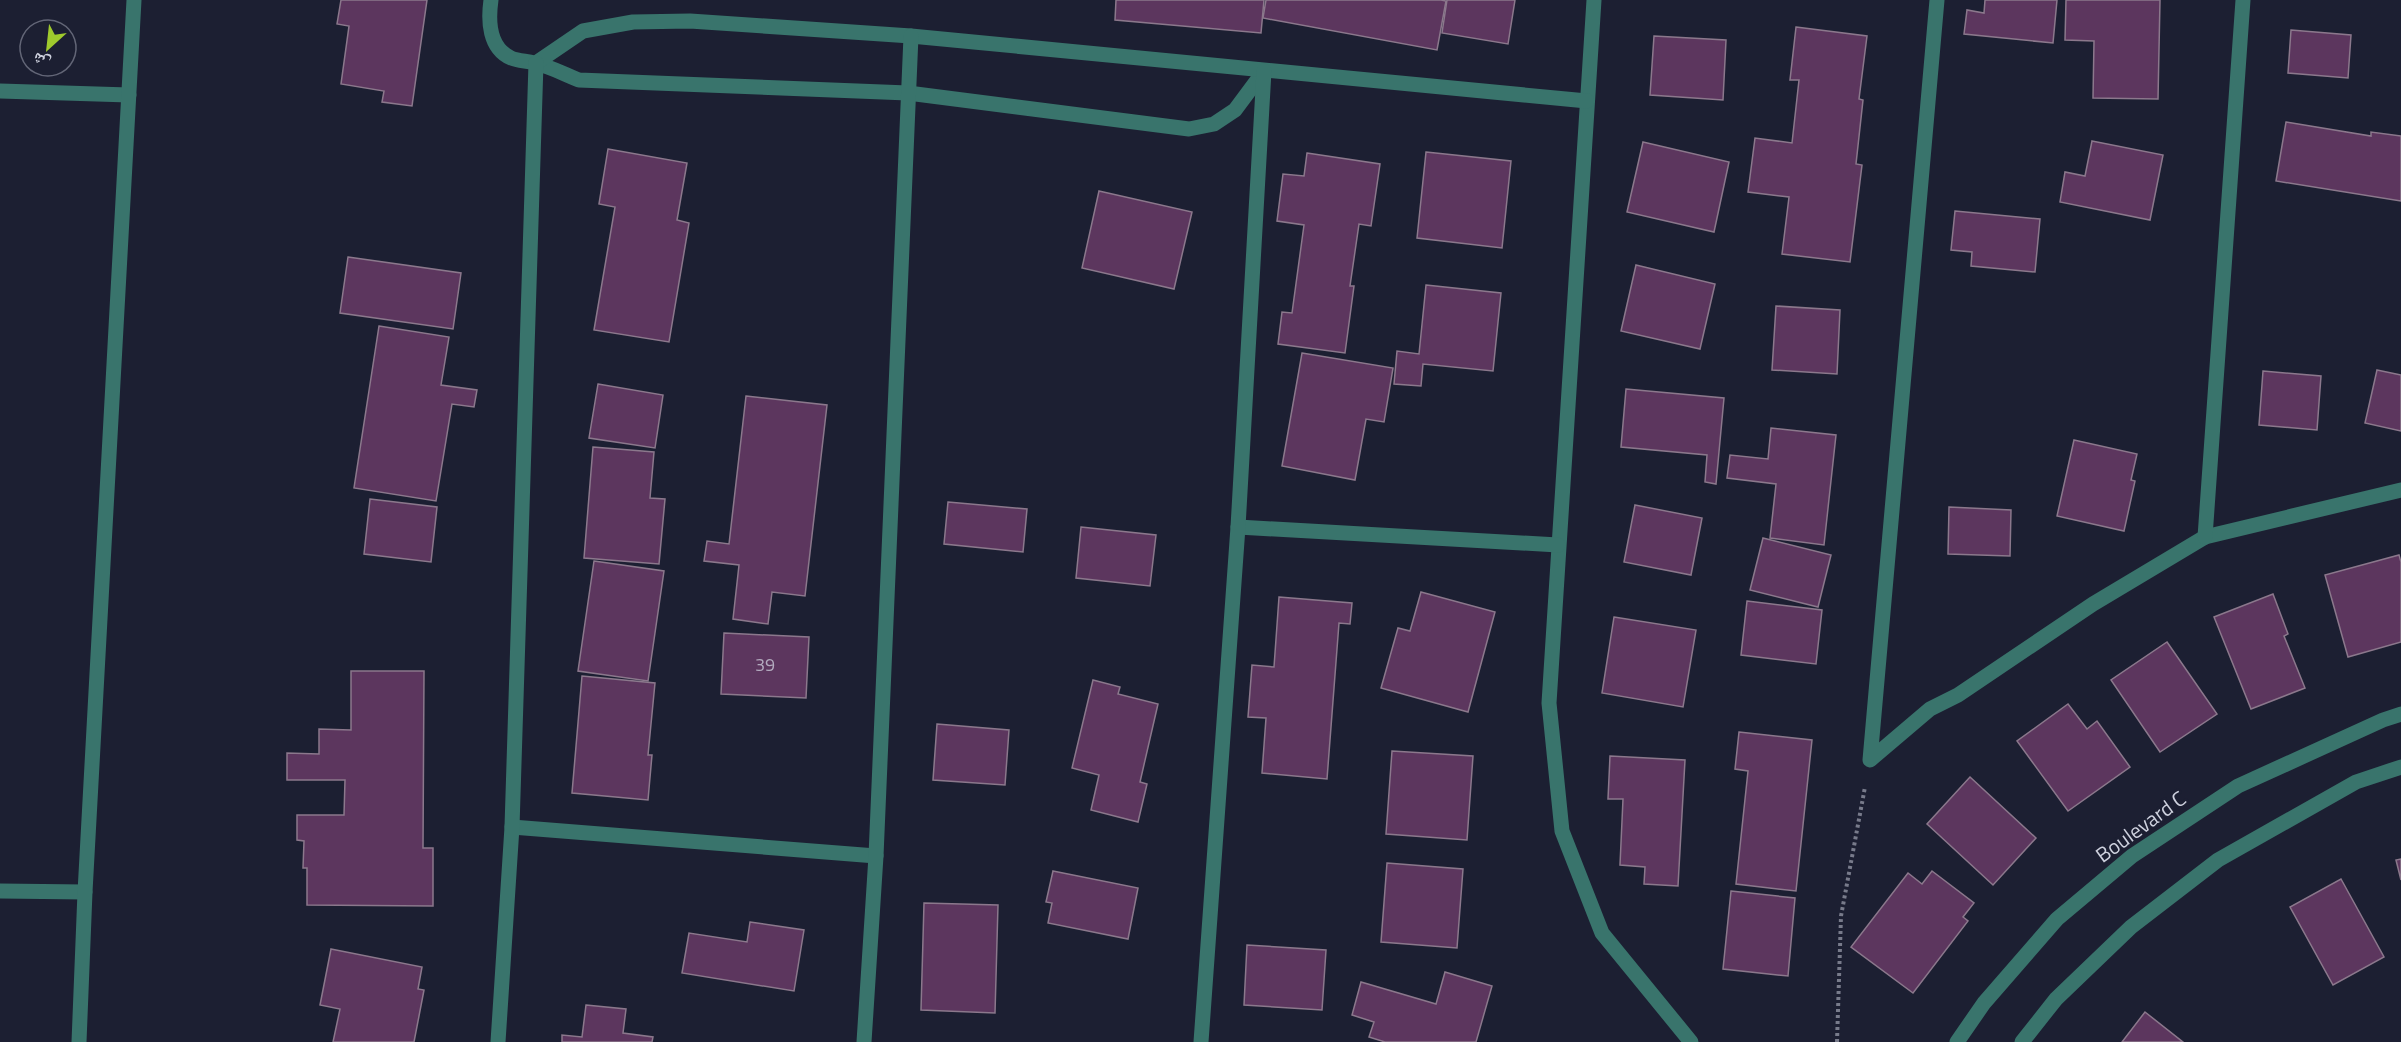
<svg xmlns="http://www.w3.org/2000/svg" width="2401" height="1042" font-family="'Titillium Web','Noto Naskh Arabic',sans-serif">
  <rect width="100%" height="100%" fill="#1c1f32"/>
  <g fill="#5c365e" stroke="#8b788c" stroke-width="1.5">
    <polygon points="341,0 427,0 412,106 382,102 384,91 341,84 349,26 337,24"/>
    <polygon points="1116,0 1264,0 1261,33 1115,20"/>
    <polygon points="1266,0 1441,0 1446,1 1437,50 1263,18"/>
    <polygon points="1447,0 1515,0 1508,44 1442,33"/>
    <polygon points="1985,0 2057,0 2053,43 1964,34 1967,10 1984,13"/>
    <polygon points="2066,0 2160,0 2158,99 2093,98 2094,41 2065,40"/>
    <polygon points="1796,27 1867,36 1859,99 1863,100 1856,164 1862,165 1850,262 1782,254 1789,197 1748,192 1755,138 1792,143 1799,80 1790,80"/>
    <polygon points="2291,30 2351,35 2348,78 2288,73"/>
    <polygon points="1654,36 1726,40 1723,100 1650,95"/>
    <polygon points="2286,122 2371,136 2371,132 2401,136 2401,201 2276,181"/>
    <polygon points="2092,141 2163,155 2150,220 2060,202 2065,172 2085,176"/>
    <polygon points="1643,142 1729,162 1714,232 1627,212"/>
    <polygon points="608,149 687,163 677,220 689,223 669,342 594,330 615,207 599,204"/>
    <polygon points="1426,152 1511,161 1502,248 1417,238"/>
    <polygon points="1307,153 1380,164 1371,226 1359,224 1350,286 1354,286 1345,353 1278,344 1282,312 1292,313 1304,225 1277,221 1283,174 1304,176"/>
    <polygon points="1099,191 1192,212 1174,289 1082,268"/>
    <polygon points="1955,211 2040,219 2035,272 1971,266 1972,252 1951,250"/>
    <polygon points="348,257 461,273 453,329 340,313"/>
    <polygon points="1636,265 1715,284 1700,349 1621,331"/>
    <polygon points="1426,285 1501,293 1493,371 1423,364 1421,386 1394,384 1397,351 1419,354"/>
    <polygon points="1776,306 1840,310 1837,374 1772,370"/>
    <polygon points="379,326 449,337 441,385 477,390 474,407 452,404 436,501 354,488"/>
    <polygon points="1302,353 1393,368 1384,422 1366,419 1355,480 1282,466"/>
    <polygon points="2377,370 2401,375 2401,431 2365,423"/>
    <polygon points="2263,371 2321,376 2317,430 2259,425"/>
    <polygon points="598,384 663,395 655,448 589,438"/>
    <polygon points="1626,389 1724,398 1716,484 1705,482 1707,455 1621,447"/>
    <polygon points="746,396 827,405 805,596 772,592 768,624 733,619 739,565 704,561 707,541 729,544"/>
    <polygon points="1771,428 1836,435 1824,545 1770,538 1776,484 1727,478 1730,455 1768,459"/>
    <polygon points="2074,440 2137,454 2131,480 2135,481 2124,531 2057,516"/>
    <polygon points="593,447 654,452 650,498 665,499 659,564 584,558"/>
    <polygon points="370,499 437,507 431,562 364,554"/>
    <polygon points="948,502 1027,509 1023,552 944,544"/>
    <polygon points="1635,505 1702,518 1691,575 1624,562"/>
    <polygon points="1949,507 2011,510 2010,556 1948,554"/>
    <polygon points="1081,527 1156,535 1150,586 1076,578"/>
    <polygon points="1763,538 1831,555 1818,607 1750,590"/>
    <polygon points="2399,555 2401,562 2401,642 2348,657 2325,575"/>
    <polygon points="594,561 664,571 648,681 578,671"/>
    <polygon points="1421,592 1495,612 1468,712 1381,688 1398,628 1410,631"/>
    <polygon points="2273,594 2288,634 2284,636 2305,688 2251,709 2214,617"/>
    <polygon points="1279,597 1352,603 1350,624 1339,623 1327,779 1262,773 1266,718 1248,717 1252,665 1274,667"/>
    <polygon points="1747,601 1822,610 1816,664 1741,655"/>
    <polygon points="1614,617 1696,630 1683,707 1602,693"/>
    <polygon points="724,633 809,637 806,698 721,694"/>
    <polygon points="2167,642 2217,714 2160,752 2111,680"/>
    <polygon points="351,671 424,671 423,848 433,848 433,906 307,905 307,868 303,868 304,841 297,840 297,815 344,815 345,780 287,780 287,753 319,754 319,729 351,730"/>
    <polygon points="582,676 655,683 648,755 652,755 648,800 572,793"/>
    <polygon points="1093,680 1120,687 1118,694 1158,704 1140,782 1147,784 1138,822 1091,810 1099,775 1072,768"/>
    <polygon points="2068,704 2087,729 2097,721 2130,767 2068,811 2017,741"/>
    <polygon points="937,724 1009,730 1005,785 933,780"/>
    <polygon points="1739,732 1812,740 1796,891 1736,884 1748,771 1735,769"/>
    <polygon points="1392,751 1473,756 1467,840 1386,834"/>
    <polygon points="1610,756 1685,760 1678,886 1644,884 1645,867 1620,865 1623,799 1608,799"/>
    <polygon points="1970,777 2036,838 1993,885 1927,824"/>
    <polygon points="2401,859 2401,880 2396,860"/>
    <polygon points="1387,863 1463,869 1457,948 1381,942"/>
    <polygon points="1053,871 1138,888 1128,939 1048,923 1052,903 1046,902"/>
    <polygon points="1932,871 1974,903 1963,917 1968,921 1913,993 1851,947 1908,873 1922,884"/>
    <polygon points="2341,879 2384,957 2333,985 2290,907"/>
    <polygon points="1731,891 1795,898 1788,976 1723,969"/>
    <polygon points="924,903 998,905 995,1013 921,1010"/>
    <polygon points="750,922 804,930 794,991 682,973 689,933 747,942"/>
    <polygon points="1247,945 1326,950 1322,1010 1244,1005"/>
    <polygon points="331,949 422,967 418,989 424,990 414,1042 333,1042 340,1009 320,1005"/>
    <polygon points="1445,972 1492,986 1476,1042 1385,1042 1369,1037 1374,1022 1352,1015 1361,982 1436,1004"/>
    <polygon points="586,1005 626,1009 623,1033 653,1037 652,1042 562,1042 562,1035 582,1037"/>
    <polygon points="2145,1012 2183,1042 2122,1042"/>
  </g>
  <g fill="none" stroke-linecap="round" stroke-linejoin="round">
    <polyline stroke="#787b8b" stroke-width="4" stroke-dasharray="3 3" stroke-linecap="butt" points="1837,1042 1841,916 1865,787"/>
    <g stroke="#39746c" stroke-width="15">
      <path d="M491,0C488,21 489,48 511,58C518,61 527,61 534,63C549,66 564,74 579,80L908,93L1189,129L1214,124L1235,110L1264,71"/>
      <polyline points="1594,0 1549,703 1562,831 1602,933 1691,1042"/>
      <polyline points="1937,0 1870,760 1930,709 1958,695 2093,604 2205,537 2401,490"/>
      <polyline points="536,63 583,31 633,22 690,21 911,36 1587,101"/>
      <polyline points="0,91 129,95"/>
      <polyline points="1238,527 1558,545"/>
      <polyline points="2205,537 2243,0"/>
      <polyline points="512,827 876,856"/>
      <polyline points="0,891 85,892"/>
      <polyline points="79,1042 85,892 134,0"/>
      <polyline points="498,1042 512,827 536,63"/>
      <polyline points="864,1042 876,856 911,36"/>
      <polyline points="1201,1042 1238,527 1264,71"/>
      <polyline points="1957,1042 1984,1003 2057,919 2132,856 2238,786 2383,720 2401,714"/>
      <polyline points="2022,1042 2056,999 2131,927 2218,860 2356,782 2401,767"/>
    </g>
  </g>
  <g text-anchor="middle" stroke-width="5" stroke-linejoin="round" paint-order="stroke">
    <g font-size="18" fill="#b2aabe">
      <text x="765" y="671">39</text>
    </g>
    <g font-size="21" fill="#ced1de" stroke="#1c1f32">
      <text transform="translate(2141 827) rotate(-36)" y="7">Boulevard C</text>
    </g>
  </g>
  <g transform="translate(48 48) rotate(207)"><circle r="28" fill="#1c1f32" stroke="#636677" stroke-width="1.5"/>
  <path d="M0-4.5L10 22L0 15L-10 22Z" fill="#9fca2d"/>
  <text y="-9" font-size="16" font-weight="bold" text-anchor="middle" fill="#ced1de">ش</text>
  </g>
</svg>
